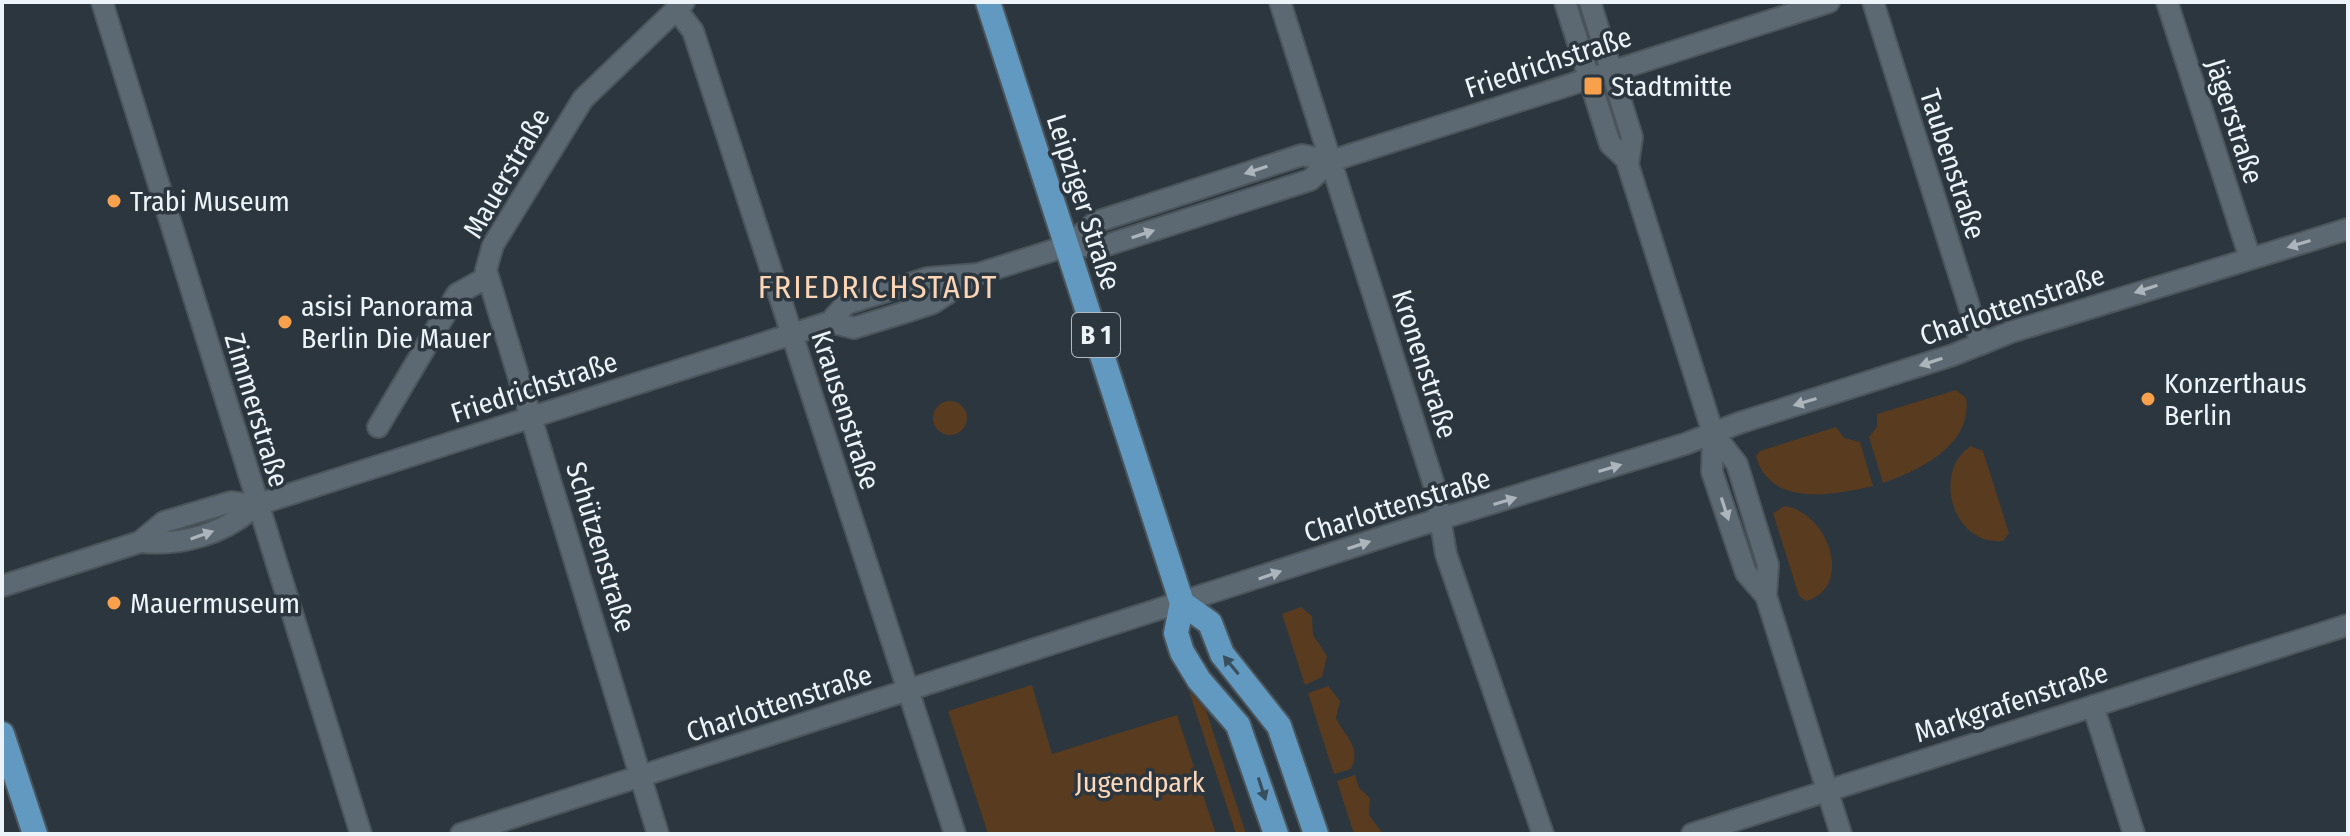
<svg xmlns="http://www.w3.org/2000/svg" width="2350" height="836" font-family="'Fira Sans Condensed',sans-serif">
  <rect width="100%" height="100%" fill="#2b363e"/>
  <g fill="#593b20">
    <path d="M1956,390L1966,398C1973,445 1920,470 1883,483L1869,437L1877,427V414Z"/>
    <circle cx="950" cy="418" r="17"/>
    <path d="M1836,427L1844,438L1860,442L1873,486C1834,495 1770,508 1756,456L1760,451Z"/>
    <path d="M1971,446L1983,451L2009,533L2003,541C1953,546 1931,472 1971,446Z"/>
    <path d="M1785,506C1829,513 1854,587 1806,601L1799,596L1773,513Z"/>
    <polygon points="1301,607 1312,616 1313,635 1327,656 1322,677 1305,685 1282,614"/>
    <polygon points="1032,685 1052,754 1177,715 1216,834 988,834 948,711"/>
    <path d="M1328,686L1340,701L1336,718C1344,736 1362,746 1351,769L1334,774L1308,693Z"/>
    <polygon points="1189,691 1206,710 1246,834 1236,834"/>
    <polygon points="1355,775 1359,788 1370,798 1369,815 1383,834 1354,834 1337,781"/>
  </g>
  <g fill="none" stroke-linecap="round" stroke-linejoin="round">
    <g stroke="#4b555c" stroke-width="24">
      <g id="minor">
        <polyline points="102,2 361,834"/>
        <polyline points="1280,2 1435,488 1446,554 1543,834"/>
        <polyline points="1565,2 1610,144 1627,160"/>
        <polyline points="1590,2 1632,137 1628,165 1713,433 1712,472 1746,573 1766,596"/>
        <polyline points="1873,2 1981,344"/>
        <polyline points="2167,2 2250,258"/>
        <polyline points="676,9 693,31 955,834"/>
        <polyline points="1067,246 1096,222 1302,155 1331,161"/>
        <polyline points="830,322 854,328 909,311 933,303 974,276"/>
        <polyline points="378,427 457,294 486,278"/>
        <polyline points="1713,433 1737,464 1768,565 1766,596 1841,834"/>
        <path d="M140,542C182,546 225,534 256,505"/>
        <polyline points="2,586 140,542 164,522 231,502 256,505 830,322 846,304 928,278 978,274 1067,246 1104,246 1310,180 1331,161 1829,2"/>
        <polyline points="2093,706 2134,834"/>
        <polyline points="461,834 1414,527 1685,444 1739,423 1953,355 2011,332 2348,229"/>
        <polyline points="658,834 486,270 493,245 583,99 684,2"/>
        <polyline points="1692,834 2348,625"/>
      </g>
    </g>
    <g stroke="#4b555c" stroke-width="28">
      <g id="major">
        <polyline points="988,2 1182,603 1176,633 1182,652 1199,680 1238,725 1276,834"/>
        <polyline points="1182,603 1210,623 1222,654 1279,726 1316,834"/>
        <polyline points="2,734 35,834"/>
      </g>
    </g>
    <use href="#minor" stroke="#5d6972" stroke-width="20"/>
    <use href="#major" stroke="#6199c0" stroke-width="24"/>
  </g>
  <defs><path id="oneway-solid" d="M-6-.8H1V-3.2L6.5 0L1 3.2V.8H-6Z" transform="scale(2)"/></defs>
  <g fill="#acb5bc">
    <use href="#oneway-solid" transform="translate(1256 170) rotate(162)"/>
    <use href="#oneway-solid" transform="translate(1143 234) rotate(-18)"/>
    <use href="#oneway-solid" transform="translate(2299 244) rotate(163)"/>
    <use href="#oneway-solid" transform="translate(2146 289) rotate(162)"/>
    <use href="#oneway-solid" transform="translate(1931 362) rotate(162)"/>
    <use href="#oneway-solid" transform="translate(1805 402) rotate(163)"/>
    <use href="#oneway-solid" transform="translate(1610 468) rotate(-17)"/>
    <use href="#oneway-solid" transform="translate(1505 501) rotate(-17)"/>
    <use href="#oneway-solid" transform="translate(1725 509) rotate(72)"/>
    <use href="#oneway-solid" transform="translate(202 535) rotate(-19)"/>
    <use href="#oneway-solid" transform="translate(1359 545) rotate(-18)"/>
    <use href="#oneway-solid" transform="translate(1270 575) rotate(-19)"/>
  </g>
  <g fill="#384f5e">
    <use href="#oneway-solid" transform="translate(1231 665) rotate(-129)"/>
    <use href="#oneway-solid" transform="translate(1262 789) rotate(72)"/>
  </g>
  <g fill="#f9a04c" stroke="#2b363e" stroke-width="3">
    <rect x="1583" y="76" width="20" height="20" rx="4"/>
    <circle cx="114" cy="201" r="8"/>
    <circle cx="285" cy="322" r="8"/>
    <circle cx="2148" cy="399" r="8"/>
    <circle cx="114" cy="603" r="8"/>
  </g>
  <g text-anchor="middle" stroke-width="7" stroke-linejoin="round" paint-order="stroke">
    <rect fill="#2b363e" stroke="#b2bac1" stroke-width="2" x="1072" y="313" width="48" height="44" rx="6"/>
    <g font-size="26" font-weight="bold" fill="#ecf3f9">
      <text x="1096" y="344">B 1</text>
    </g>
    <g font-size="28" fill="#ecf3f9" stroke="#2b363e">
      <text transform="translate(1548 62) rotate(-18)" y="10">Friedrichstraße</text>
      <text transform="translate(2235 121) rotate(72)" y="10">Jägerstraße</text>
      <text transform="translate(1953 164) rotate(72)" y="10">Taubenstraße</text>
      <text transform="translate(506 173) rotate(-60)" y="10">Mauerstraße</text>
      <text transform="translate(1084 202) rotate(72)" y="10">Leipziger Straße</text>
      <text transform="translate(2012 305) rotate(-19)" y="10">Charlottenstraße</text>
      <text transform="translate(1425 364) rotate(72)" y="10">Kronenstraße</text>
      <text transform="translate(534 387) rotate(-18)" y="10">Friedrichstraße</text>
      <text transform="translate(257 410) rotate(73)" y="10">Zimmerstraße</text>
      <text transform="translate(846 410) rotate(72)" y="10">Krausenstraße</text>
      <text transform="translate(1397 505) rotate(-17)" y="10">Charlottenstraße</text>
      <text transform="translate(601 547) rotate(73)" y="10">Schützenstraße</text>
      <text transform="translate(2011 702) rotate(-18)" y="10">Markgrafenstraße</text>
      <text transform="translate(779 703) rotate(-18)" y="10">Charlottenstraße</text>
    </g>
    <g font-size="28" fill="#ecf3f9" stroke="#2b363e" text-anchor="start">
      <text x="1611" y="96">Stadtmitte</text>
      <text x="130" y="211">Trabi Museum</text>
      <text x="301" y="316">asisi Panorama<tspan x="301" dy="32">Berlin Die Mauer</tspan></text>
      <text x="2164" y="393">Konzerthaus<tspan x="2164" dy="32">Berlin</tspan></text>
      <text x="130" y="613">Mauermuseum</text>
    </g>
    <g font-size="28" fill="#fcd7b9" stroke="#2b363e">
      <text x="1140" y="792">Jugendpark</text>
    </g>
    <g font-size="32" letter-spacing="2" fill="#fbd5b6" stroke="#2b363e">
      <text x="878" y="298">FRIEDRICHSTADT</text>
    </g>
  </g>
  <rect width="2350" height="836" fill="none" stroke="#ecf3f9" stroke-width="8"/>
</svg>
